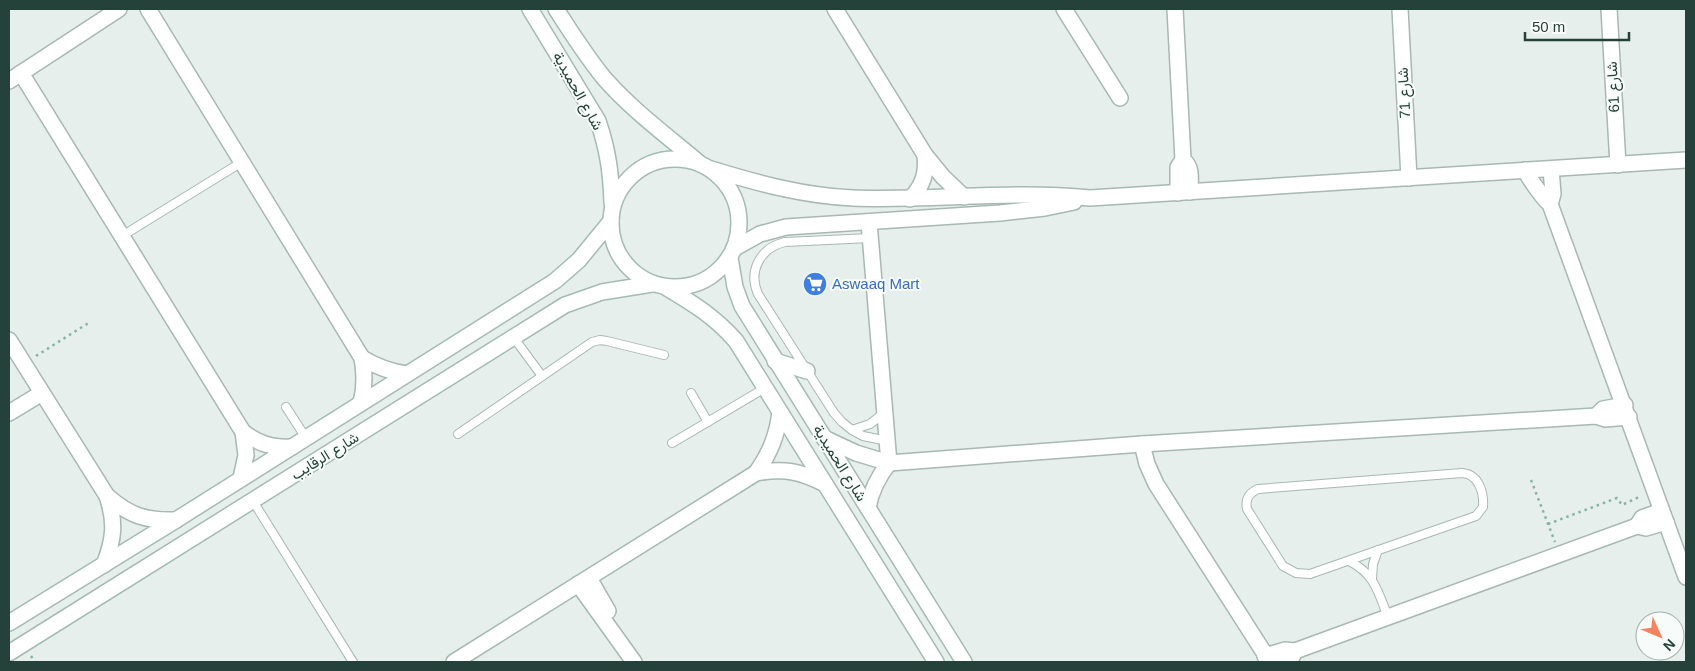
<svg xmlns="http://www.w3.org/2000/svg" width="1695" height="671" font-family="Helvetica,Vazirmatn,sans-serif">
  <rect width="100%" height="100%" fill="#e6efeb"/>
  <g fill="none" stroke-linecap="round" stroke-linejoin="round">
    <g stroke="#a8b8b2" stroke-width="10">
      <g id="lane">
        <polyline points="122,236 242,162"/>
        <path d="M870,238L785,242C760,248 748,271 758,294L834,413L842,422L852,430L863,436L888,441"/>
        <polyline points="514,338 542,376"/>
        <polyline points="691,393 708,422"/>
        <polyline points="286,407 306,438"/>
        <polyline points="852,430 870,424 884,413"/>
        <polyline points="458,434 592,342 600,340 607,341 664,355"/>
        <polyline points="672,443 765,388"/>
        <path d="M1462,473C1479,474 1484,493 1483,507L1476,516L1310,574L1296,573L1283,566L1247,509C1245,499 1249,493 1258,489Z"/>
        <polyline points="253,501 353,662"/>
        <path d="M1349,561C1375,574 1378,592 1388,617"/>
        <polyline points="1372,579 1373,564 1378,550"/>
      </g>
    </g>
    <g stroke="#a8b8b2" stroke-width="18">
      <g id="street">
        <path d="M148,9L362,358C365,374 365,387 361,403"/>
        <polyline points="835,9 925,155 943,177 964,197"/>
        <polyline points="1064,9 1120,98"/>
        <path d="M1175,9L1183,160C1193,167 1190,181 1190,192"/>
        <polyline points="1400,9 1409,178"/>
        <polyline points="1609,9 1618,165"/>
        <polyline points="21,73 243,432 246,455 241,478"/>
        <polyline points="9,81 119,9"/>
        <path d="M711,169C757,183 804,196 853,198C932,201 1011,190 1090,198L1686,160"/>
        <path d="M1525,170C1528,177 1545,201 1550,204L1686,577"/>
        <polyline points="1178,193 1178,167 1183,160"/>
        <path d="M910,199C923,186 927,173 925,155"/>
        <polyline points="1550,204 1553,194 1551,169"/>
        <polyline points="735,248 760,234 786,227 1000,213 1045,208 1074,202"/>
        <path d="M9,340L107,496C116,523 114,539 104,565"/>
        <path d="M362,358C377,367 390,372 407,374"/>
        <polyline points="9,413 42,393"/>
        <polyline points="1596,416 1603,409 1625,405"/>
        <path d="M243,432C259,444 272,448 292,447"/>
        <polyline points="824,438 856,453 889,463 1142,444 1596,416 1605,419 1629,417"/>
        <polyline points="1142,444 1147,464 1156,484 1270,662"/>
        <path d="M756,473C770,453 777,436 780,412"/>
        <path d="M107,496C130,516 146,521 176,520"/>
        <path d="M868,508C871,490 878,477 889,463L869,222"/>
        <polyline points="1637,526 1642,518 1661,511"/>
        <polyline points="589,578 608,611"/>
        <polyline points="578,584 634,662"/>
        <polyline points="1265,656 1285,650 1295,651 1637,526 1646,528 1666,522"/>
        <path d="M454,662L756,473C784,468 800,471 825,484"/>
        <polyline points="1283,662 1292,657 1295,651"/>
      </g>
    </g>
    <g stroke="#a4bbb3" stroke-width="18">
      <g id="secondary">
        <path d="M530,9L598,121C608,150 611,173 612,203"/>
        <path d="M556,9C571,32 586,56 604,78C632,110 666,135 698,162"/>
        <circle cx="675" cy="223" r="64"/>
        <polyline points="730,258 735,287 742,306 964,662"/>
        <path d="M667,288C694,304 715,317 736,341L936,662"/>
        <polyline points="775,361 807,371"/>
        <polyline points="9,623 176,520 555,281 579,260 611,221"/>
        <polyline points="9,653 565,305 602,292 652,284"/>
      </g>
    </g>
    <g stroke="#86b3a5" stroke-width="2.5" stroke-dasharray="2.5 4" stroke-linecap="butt">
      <polyline points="36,356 90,322"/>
      <polyline points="1531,480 1555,542"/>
      <polyline points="1548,524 1617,498 1622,505 1641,496"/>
      <polyline points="31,656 35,662"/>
    </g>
    <use href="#lane" stroke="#fff" stroke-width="8"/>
    <use href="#street" stroke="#fff" stroke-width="15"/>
    <use href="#secondary" stroke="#fff" stroke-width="15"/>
  </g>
  <defs>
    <g id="supermarket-disc" transform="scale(1.25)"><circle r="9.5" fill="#3f7fe0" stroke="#f7fbf9"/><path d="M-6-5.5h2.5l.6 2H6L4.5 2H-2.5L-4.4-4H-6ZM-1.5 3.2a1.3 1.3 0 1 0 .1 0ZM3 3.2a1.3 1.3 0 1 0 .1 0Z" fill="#fff"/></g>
  </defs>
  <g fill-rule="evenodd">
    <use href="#supermarket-disc" x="815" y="284"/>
  </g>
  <g text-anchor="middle" stroke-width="4" stroke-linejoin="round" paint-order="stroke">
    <g font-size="15" fill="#24423a" stroke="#f7fbf9">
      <text transform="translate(1613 87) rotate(-93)" y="5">شارع 61</text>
      <text transform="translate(578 91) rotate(61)" y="5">شارع الحميدية</text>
      <text transform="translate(1404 93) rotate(-93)" y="5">شارع 71</text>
      <text transform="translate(325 456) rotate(-32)" y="5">شارع الرقايب</text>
      <text transform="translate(840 463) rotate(58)" y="5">شارع الحميدية</text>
    </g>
    <g font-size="15" fill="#366cbe" stroke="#f7fbf9" text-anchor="start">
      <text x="832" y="289">Aswaaq Mart</text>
    </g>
  </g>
  <rect width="1695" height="671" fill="none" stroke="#24423a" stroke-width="20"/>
  <g transform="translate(1660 636) rotate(134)"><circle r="24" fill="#f7fbf9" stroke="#a3b1ad"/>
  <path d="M0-4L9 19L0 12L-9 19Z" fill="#f4845f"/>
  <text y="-8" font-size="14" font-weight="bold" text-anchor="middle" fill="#24423a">N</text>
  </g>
  <path d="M1525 32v8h104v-8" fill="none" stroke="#24423a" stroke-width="2.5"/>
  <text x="1532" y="32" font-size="15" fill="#24423a" stroke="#f7fbf9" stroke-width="4" paint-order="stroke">50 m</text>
</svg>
